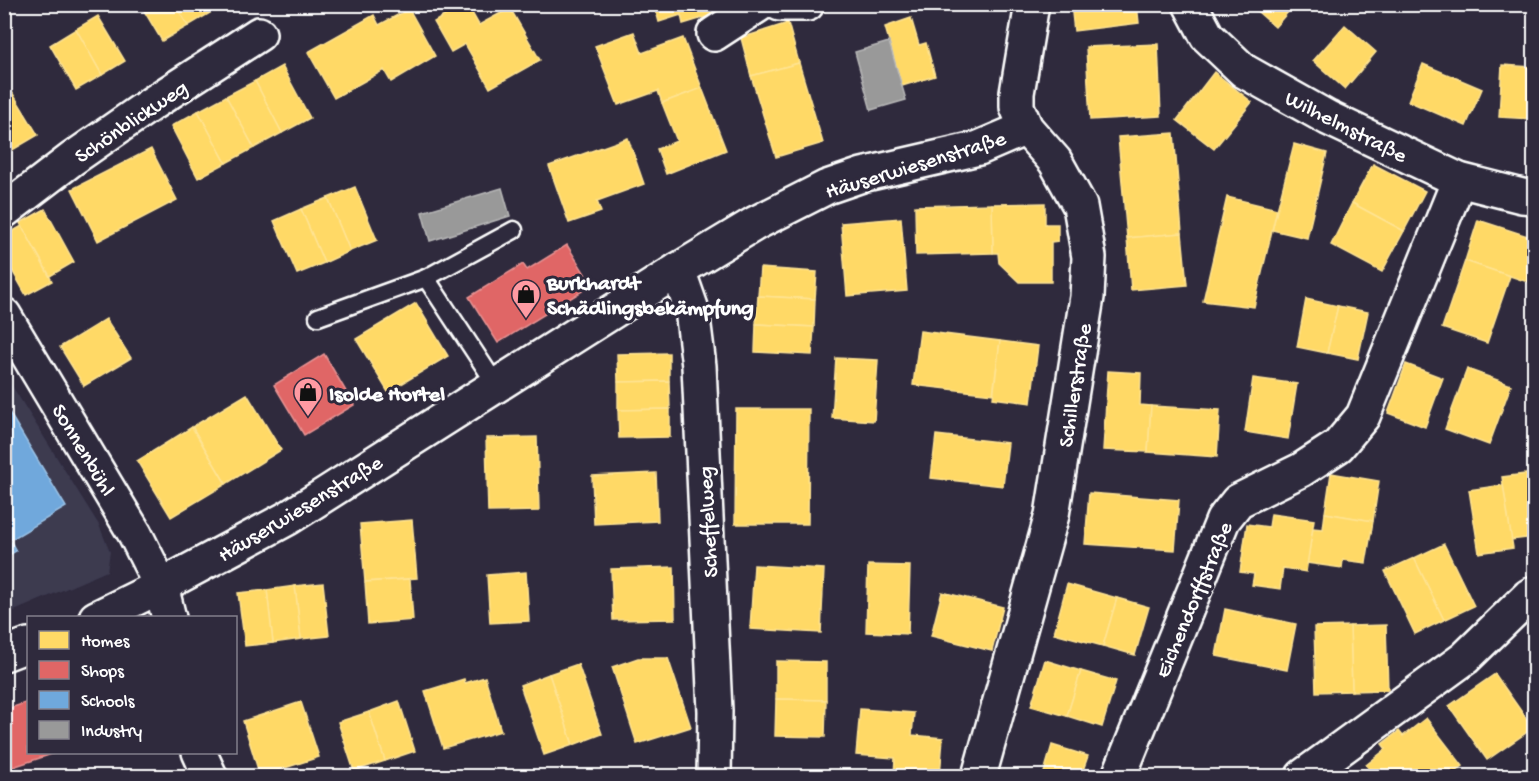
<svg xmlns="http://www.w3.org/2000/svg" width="1539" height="781" font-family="'Gochi Hand',sans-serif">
  <rect width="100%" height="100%" fill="#2f2a3d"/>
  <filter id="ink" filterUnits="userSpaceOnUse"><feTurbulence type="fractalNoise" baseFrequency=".0167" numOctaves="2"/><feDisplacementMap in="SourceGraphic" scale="12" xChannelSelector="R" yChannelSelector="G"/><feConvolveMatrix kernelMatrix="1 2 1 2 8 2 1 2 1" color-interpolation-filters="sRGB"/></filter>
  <g filter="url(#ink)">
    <polygon fill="#3c3a50" points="4,373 99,525 110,552 107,571 5,615"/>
    <g fill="#ffd966" stroke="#ffe494" stroke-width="1.5">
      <polygon points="140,4 175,4 188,26 162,41"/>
      <polygon points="175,4 205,4 210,13 188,26"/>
      <polygon points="464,4 467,4 479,25 510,8 540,60 490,88 465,44 451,52 434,22"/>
      <polygon points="654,4 731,4 733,9 683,24 681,15 659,22"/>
      <polygon points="1071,4 1137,4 1139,23 1074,31"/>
      <polygon points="1249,4 1295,4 1275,27"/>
      <polygon points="409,9 435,56 391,82 384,70 334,98 308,52 374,15 379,25"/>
      <polygon points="98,16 125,61 102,75 76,29"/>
      <polygon points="911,18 919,45 926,43 935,76 902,86 885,27"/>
      <polygon points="788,23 799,63 751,76 741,38"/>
      <polygon points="1345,25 1376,52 1345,89 1313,61"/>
      <polygon points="76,29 102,75 76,90 50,45"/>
      <polygon points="634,32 642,53 683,38 702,88 662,103 658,91 618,105 595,46"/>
      <polygon points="1158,44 1161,116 1090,120 1086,47"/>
      <polygon points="799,63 823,143 776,157 751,76"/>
      <polygon points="1423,64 1482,89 1466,126 1408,101"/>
      <polygon points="1502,65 1534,67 1534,119 1499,117"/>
      <polygon points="282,66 310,118 282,133 255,81"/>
      <polygon points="1214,72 1252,102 1214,149 1177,120"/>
      <polygon points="255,81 282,133 254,148 226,96"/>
      <polygon points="7,84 38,135 4,155 4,85"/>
      <polygon points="702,88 726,150 666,174 657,149 677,141 662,103"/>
      <polygon points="226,96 254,148 226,163 198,111"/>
      <polygon points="198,111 226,163 198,178 171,126"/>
      <polygon points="1174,133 1182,233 1127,238 1118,137"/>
      <polygon points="628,138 644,184 597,201 601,212 569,223 549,166"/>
      <polygon points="1294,144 1327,153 1307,238 1272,230"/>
      <polygon points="151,149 177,200 98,241 72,189"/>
      <polygon points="1373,164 1425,191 1404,231 1352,203"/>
      <polygon points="355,187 377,240 350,251 328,198"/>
      <polygon points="1227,197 1277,209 1254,307 1203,301"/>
      <polygon points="328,198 350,251 324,263 301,209"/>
      <polygon points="1045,203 1045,224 1058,224 1058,241 1051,242 1051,282 1019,282 999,263 998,253 993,253 992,204"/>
      <polygon points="1352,203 1404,231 1382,272 1331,245"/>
      <polygon points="992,204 993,253 916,255 915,206"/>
      <polygon points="45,209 74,262 50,276 20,223"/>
      <polygon points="301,209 324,263 297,274 274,221"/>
      <polygon points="901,218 907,291 847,296 841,223"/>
      <polygon points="1478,220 1534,238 1534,284 1465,261"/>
      <polygon points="22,226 52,281 26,295 4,256 4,236"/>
      <polygon points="1182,233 1187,285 1131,290 1127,238"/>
      <polygon points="1465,261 1510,276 1487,343 1442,328"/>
      <polygon points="760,268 817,272 815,299 758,296"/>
      <polygon points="758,296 815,299 814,327 756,324"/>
      <polygon points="1306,299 1338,306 1327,353 1297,347"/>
      <polygon points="416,303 448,356 388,392 356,339"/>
      <polygon points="1338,306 1368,312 1358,359 1327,353"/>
      <polygon points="106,319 131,358 84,386 60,347"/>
      <polygon points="756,324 814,327 812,355 755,352"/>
      <polygon points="920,331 1000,341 993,394 913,385"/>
      <polygon points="1000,341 1038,346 1031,403 993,398"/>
      <polygon points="669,353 669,381 618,382 617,354"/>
      <polygon points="836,358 878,360 874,421 832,418"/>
      <polygon points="1406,364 1443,378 1425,427 1388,413"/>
      <polygon points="1467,369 1511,385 1489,445 1445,429"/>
      <polygon points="1108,371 1141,373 1140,405 1151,406 1148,452 1103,450"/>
      <polygon points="1253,378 1297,384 1288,439 1245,432"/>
      <polygon points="669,381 670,409 618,410 618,382"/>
      <polygon points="247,394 281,450 226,484 192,427"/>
      <polygon points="1151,406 1220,410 1217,457 1148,452"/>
      <polygon points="670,409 670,437 619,438 618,410"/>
      <polygon points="736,409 809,409 808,524 735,524"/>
      <polygon points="192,427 226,484 171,517 137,461"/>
      <polygon points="936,435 1008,443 1003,486 931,478"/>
      <polygon points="537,437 539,511 488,512 486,438"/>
      <polygon points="656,473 658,521 594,524 592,476"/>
      <polygon points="1331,473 1379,481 1373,521 1325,513"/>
      <polygon points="1534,473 1534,537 1511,540 1502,477"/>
      <polygon points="1503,485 1513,548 1479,553 1469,490"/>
      <polygon points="1089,493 1179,500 1175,550 1085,544"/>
      <polygon points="1325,513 1373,521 1366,563 1343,560 1342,568 1307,563 1313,528 1323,529"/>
      <polygon points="1271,514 1314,520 1306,572 1283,568 1280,589 1252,585 1254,574 1240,572 1247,524 1269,527"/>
      <polygon points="412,520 417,578 365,582 360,524"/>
      <polygon points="1444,544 1474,606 1444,620 1414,558"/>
      <polygon points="1414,558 1444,620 1415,634 1385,571"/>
      <polygon points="754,565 824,569 821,633 750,629"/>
      <polygon points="868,565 910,566 908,634 866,632"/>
      <polygon points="674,567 675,619 613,620 611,569"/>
      <polygon points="526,572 529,621 490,623 487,575"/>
      <polygon points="410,579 413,620 368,624 365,582"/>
      <polygon points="323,583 329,636 301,639 295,586"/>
      <polygon points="1067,584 1117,598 1103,646 1054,633"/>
      <polygon points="295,586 301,639 273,643 267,590"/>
      <polygon points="267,590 273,643 245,646 238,593"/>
      <polygon points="942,592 1003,607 992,651 931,636"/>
      <polygon points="1117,598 1149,607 1135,655 1103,646"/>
      <polygon points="1225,609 1296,624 1287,670 1216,656"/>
      <polygon points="1386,625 1388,690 1352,691 1350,626"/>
      <polygon points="1350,626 1352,691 1316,692 1314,627"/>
      <polygon points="638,658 668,658 691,727 637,744 612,667"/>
      <polygon points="1045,660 1081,671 1067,716 1031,706"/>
      <polygon points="776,661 826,662 826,700 776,699"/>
      <polygon points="578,664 602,734 573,745 549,674"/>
      <polygon points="1081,671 1116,681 1102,727 1067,716"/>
      <polygon points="549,674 573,745 544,755 520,685"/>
      <polygon points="1495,674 1533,728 1487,760 1449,706"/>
      <polygon points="485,677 501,731 443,748 425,691 464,679 465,683"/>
      <polygon points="776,699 826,700 825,737 775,736"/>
      <polygon points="399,701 415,751 385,761 369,712"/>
      <polygon points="301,702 319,757 260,776 243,721"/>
      <polygon points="860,709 914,713 912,735 943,738 940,776 894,776 895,758 856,755"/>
      <polygon points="369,712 385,761 354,771 338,722"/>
      <polygon points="1426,718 1463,766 1449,776 1375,776 1366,765 1386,749 1382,744 1399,731 1403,736"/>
      <polygon points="1052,745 1088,756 1081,776 1043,776"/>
    </g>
    <g fill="#e06666" stroke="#e99494" stroke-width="1.5">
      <polygon points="567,245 592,285 498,343 469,297 523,264 527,270"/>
      <polygon points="324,354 354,405 304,435 274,385"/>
      <polygon points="28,702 28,752 58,752 4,770 4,710"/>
    </g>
    <polygon fill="#6fa8dc" stroke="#9ac2e6" stroke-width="1.5" points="4,404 66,507 10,540 16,551 4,558"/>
    <g fill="#999" stroke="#b8b8b8" stroke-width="1.5">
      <polygon points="889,42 906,100 871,110 855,52"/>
      <polygon points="502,188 510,216 430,241 422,212"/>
    </g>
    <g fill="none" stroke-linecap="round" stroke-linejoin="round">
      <g stroke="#fff" stroke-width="21">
        <g id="service">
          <polyline points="426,278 514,230"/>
          <polyline points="318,317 426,278 497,386"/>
        </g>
      </g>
      <g stroke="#fff" stroke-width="38">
        <g id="minor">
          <polyline points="780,4 807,4"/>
          <polyline points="1190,4 1207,36 1244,71 1328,118 1459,180 1522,196 1534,197"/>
          <polyline points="714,34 760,4"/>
          <polyline points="4,211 72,159 151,104 259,34"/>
          <polyline points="678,270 692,310 699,366 715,711 714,776"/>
          <polyline points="4,315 135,534 161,586 169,618"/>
          <polyline points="96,618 161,586 288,518 678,270 756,223 827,187 862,175 979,148 1026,128"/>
          <polyline points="4,654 28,645"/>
          <polyline points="199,752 210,776"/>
          <polyline points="979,776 1052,515 1087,297 1089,257 1080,206 1055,161 1026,128 1017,107 1017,93 1032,4"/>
          <polyline points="1119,776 1223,520 1238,501 1301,470 1338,446 1363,416 1459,180"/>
          <polyline points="1303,776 1465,658 1529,596 1534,593"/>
        </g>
      </g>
      <use href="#service" stroke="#2f2a3d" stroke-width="16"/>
      <use href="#minor" stroke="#2f2a3d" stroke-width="33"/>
    </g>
  </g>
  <defs>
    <g id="shop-pin" transform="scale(1.5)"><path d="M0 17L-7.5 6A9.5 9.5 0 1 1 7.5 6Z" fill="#ff9aa2" stroke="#2f2a3d"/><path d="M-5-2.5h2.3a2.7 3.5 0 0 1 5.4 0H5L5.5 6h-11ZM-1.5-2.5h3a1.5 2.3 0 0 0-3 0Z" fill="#111"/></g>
  </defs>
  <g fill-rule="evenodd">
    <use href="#shop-pin" x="526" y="294"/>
    <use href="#shop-pin" x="308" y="392"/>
  </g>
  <g text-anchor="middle" stroke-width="6" stroke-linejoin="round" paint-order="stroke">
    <g font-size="22" fill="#fff" stroke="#2f2a3d">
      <text transform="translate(130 120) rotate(-34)" y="8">Schönblickweg</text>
      <text transform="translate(1347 125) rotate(27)" y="8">Wilhelmstraße</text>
      <text transform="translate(915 163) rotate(-17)" y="8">Häuserwiesenstraße</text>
      <text transform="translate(1073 385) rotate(-81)" y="8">Schillerstraße</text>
      <text transform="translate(85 449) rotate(59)" y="8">Sonnenbühl</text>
      <text transform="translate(299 507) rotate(-31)" y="8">Häuserwiesenstraße</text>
      <text transform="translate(706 522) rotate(-93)" y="8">Scheffelweg</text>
      <text transform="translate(1192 599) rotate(-67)" y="8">Eichendorffstraße</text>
    </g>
    <g font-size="22" font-weight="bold" fill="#fff" stroke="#2f2a3d" text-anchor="start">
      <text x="547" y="289">Burkhardt<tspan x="547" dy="25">Schädlingsbekämpfung</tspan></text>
      <text x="329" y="400">Isolde Hortel</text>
    </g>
  </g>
  <rect width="1539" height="781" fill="none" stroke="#2f2a3d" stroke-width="24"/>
  <rect x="12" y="12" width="1515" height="757" fill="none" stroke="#fff" stroke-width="2" filter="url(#ink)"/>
  <rect x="27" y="616" width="210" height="138" fill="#2f2a3d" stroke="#827f8b" stroke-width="1.5"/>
  <rect x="39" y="631" width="30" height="18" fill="#ffd966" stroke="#827f8b" stroke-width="1.5"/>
  <text x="81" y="646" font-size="18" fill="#ffffff">Homes</text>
  <rect x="39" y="661" width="30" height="18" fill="#e06666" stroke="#827f8b" stroke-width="1.5"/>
  <text x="81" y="676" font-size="18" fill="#ffffff">Shops</text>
  <rect x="39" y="691" width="30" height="18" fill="#6fa8dc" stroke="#827f8b" stroke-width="1.5"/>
  <text x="81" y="706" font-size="18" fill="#ffffff">Schools</text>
  <rect x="39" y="721" width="30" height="18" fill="#999999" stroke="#827f8b" stroke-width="1.5"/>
  <text x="81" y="736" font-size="18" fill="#ffffff">Industry</text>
</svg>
